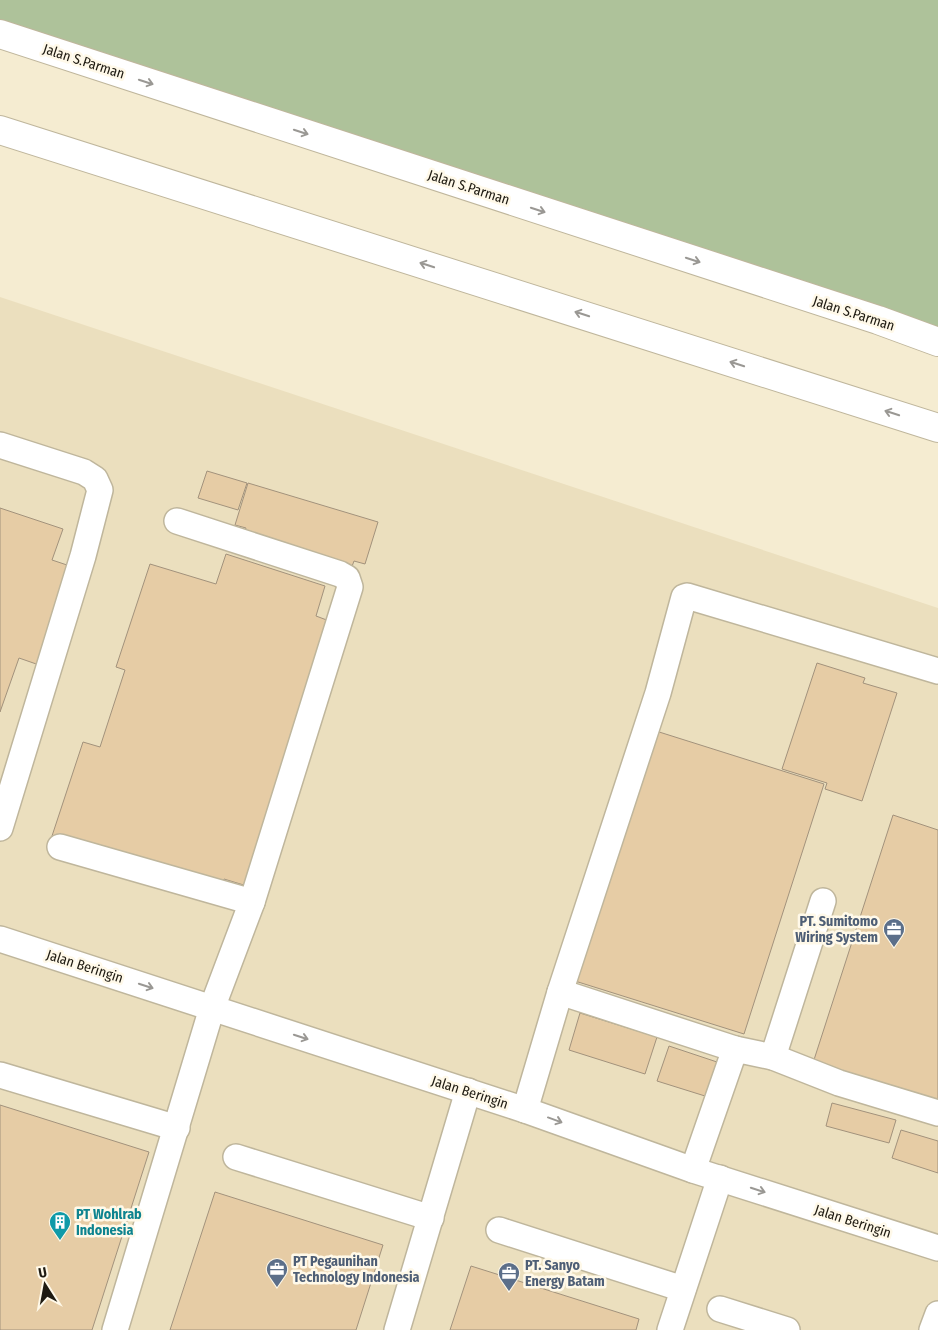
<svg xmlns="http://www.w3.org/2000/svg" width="938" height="1330" font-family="'Fira Sans Condensed',sans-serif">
  <rect width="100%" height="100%" fill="#f5ecd1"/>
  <polygon fill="#ebdfbe" points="0,297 938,608 938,1330 0,1330"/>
  <polygon fill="#aec29a" points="0,0 938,0 938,342 0,34"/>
  <g fill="#e6cca5" stroke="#a2927c">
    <polygon points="207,471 247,483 238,510 198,498"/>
    <polygon points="248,483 378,522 365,564 354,561 351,569 243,536 246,528 235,525"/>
    <polygon points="0,508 63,529 52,560 76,568 42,666 19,658 0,712"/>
    <polygon points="226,554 325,586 316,616 332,622 247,886 224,879 220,892 51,839 83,742 100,747 125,670 116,667 150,564 216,584"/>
    <polygon points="817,663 865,678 863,683 897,693 862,801 825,789 827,783 782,769"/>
    <polygon points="656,731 824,784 744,1034 575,981"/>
    <polygon points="893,815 938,830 938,1106 812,1066"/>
    <polygon points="580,1013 657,1037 645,1074 569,1050"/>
    <polygon points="669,1046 717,1062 705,1096 657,1081"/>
    <polygon points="832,1103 896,1120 889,1143 826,1126"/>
    <polygon points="0,1105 149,1152 92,1330 0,1330"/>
    <polygon points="901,1130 938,1141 938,1173 892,1158"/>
    <polygon points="215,1192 383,1245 356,1330 170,1330"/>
    <polygon points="471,1266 639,1319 636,1330 450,1330"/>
  </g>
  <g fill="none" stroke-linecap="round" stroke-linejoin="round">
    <g stroke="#bfb69c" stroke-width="28">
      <g id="minor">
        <polyline points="0,445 84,472 95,479 100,490 83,556 0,828"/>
        <polyline points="60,847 252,902"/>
        <polyline points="0,939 525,1110 693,1170 938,1248"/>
        <polyline points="560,992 735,1049"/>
        <polyline points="773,1057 839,1083 938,1113"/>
        <polyline points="0,1075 177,1128"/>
        <polyline points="525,1110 560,992 658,693 684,597 687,596 938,671"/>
        <polyline points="236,1157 431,1218"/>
        <polyline points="693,1170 735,1049 773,1057 823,901"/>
        <polyline points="499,1230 683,1289"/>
        <polyline points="720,1309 787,1330"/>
        <polyline points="115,1330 212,1008 252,902 350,587 347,578 340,574 177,521"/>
        <polyline points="397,1330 468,1091"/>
        <polyline points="670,1330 720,1178"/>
        <polyline points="932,1330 938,1314"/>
      </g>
    </g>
    <g stroke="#bfb69c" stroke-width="30">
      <g id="major">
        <polyline points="0,34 878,320 938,342"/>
        <polyline points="0,130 938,428"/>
      </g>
    </g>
    <use href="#minor" stroke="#fff" stroke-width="25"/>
    <use href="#major" stroke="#fff" stroke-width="28"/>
  </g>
  <defs><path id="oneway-shaft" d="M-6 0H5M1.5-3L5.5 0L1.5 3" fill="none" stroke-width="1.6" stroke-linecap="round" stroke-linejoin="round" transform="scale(1.25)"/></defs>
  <g stroke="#9a9894">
    <use href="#oneway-shaft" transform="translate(146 82) rotate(18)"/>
    <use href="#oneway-shaft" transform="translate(301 132) rotate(18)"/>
    <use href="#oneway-shaft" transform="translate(538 210) rotate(18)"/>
    <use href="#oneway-shaft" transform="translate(693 260) rotate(18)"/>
    <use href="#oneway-shaft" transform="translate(427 265) rotate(-162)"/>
    <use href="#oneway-shaft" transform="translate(582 314) rotate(-162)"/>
    <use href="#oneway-shaft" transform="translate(737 364) rotate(-162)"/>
    <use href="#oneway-shaft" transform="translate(892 413) rotate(-162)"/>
    <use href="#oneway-shaft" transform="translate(146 986) rotate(18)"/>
    <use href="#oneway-shaft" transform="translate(301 1037) rotate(18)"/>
    <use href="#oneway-shaft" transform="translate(555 1120) rotate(20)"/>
    <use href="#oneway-shaft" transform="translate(758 1190) rotate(18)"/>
  </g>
  <defs>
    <g id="office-pin" transform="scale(1.125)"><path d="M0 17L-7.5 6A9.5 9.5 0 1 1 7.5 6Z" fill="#5c6f8a" stroke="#fff9e9"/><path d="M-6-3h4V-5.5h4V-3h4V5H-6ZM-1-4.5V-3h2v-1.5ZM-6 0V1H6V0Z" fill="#fff"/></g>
    <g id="building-pin" transform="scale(1.125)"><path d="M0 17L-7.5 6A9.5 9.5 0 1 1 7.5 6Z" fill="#0f9aa8" stroke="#fff9e9"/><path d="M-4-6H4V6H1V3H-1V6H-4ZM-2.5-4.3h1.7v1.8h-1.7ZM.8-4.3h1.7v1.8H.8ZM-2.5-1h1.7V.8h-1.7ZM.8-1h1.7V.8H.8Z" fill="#fff"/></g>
  </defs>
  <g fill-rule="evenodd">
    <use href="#office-pin" x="894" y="929"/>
    <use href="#building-pin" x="60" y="1222"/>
    <use href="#office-pin" x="277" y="1269"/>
    <use href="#office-pin" x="509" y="1273"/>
  </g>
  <g text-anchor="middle" stroke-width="5" stroke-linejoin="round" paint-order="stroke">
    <g font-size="14" fill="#1f1b12" stroke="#fff9e9">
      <text transform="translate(84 61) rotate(18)" y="5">Jalan S.Parman</text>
      <text transform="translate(469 187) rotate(18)" y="5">Jalan S.Parman</text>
      <text transform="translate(854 313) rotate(18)" y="5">Jalan S.Parman</text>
      <text transform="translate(85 966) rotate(18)" y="5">Jalan Beringin</text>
      <text transform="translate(470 1092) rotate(18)" y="5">Jalan Beringin</text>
      <text transform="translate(853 1221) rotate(18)" y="5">Jalan Beringin</text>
    </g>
    <g font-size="14" font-weight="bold" fill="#4e5e75" stroke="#fff9e9" text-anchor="start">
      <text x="878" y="926" text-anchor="end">PT. Sumitomo<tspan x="878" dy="16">Wiring System</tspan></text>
      <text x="293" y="1266">PT Pegaunihan<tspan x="293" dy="16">Technology Indonesia</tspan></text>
      <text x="525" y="1270">PT. Sanyo<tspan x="525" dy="16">Energy Batam</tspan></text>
    </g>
    <g font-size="14" font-weight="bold" fill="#0d838f" stroke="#fff9e9" text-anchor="start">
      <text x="76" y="1219">PT Wohlrab<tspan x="76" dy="16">Indonesia</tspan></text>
    </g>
  </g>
  <g transform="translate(45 1285) rotate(349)" stroke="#fff9e9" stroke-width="4" paint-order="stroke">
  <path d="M0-4L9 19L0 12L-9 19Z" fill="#1f1b12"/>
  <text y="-8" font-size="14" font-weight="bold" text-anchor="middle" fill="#1f1b12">U</text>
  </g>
</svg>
